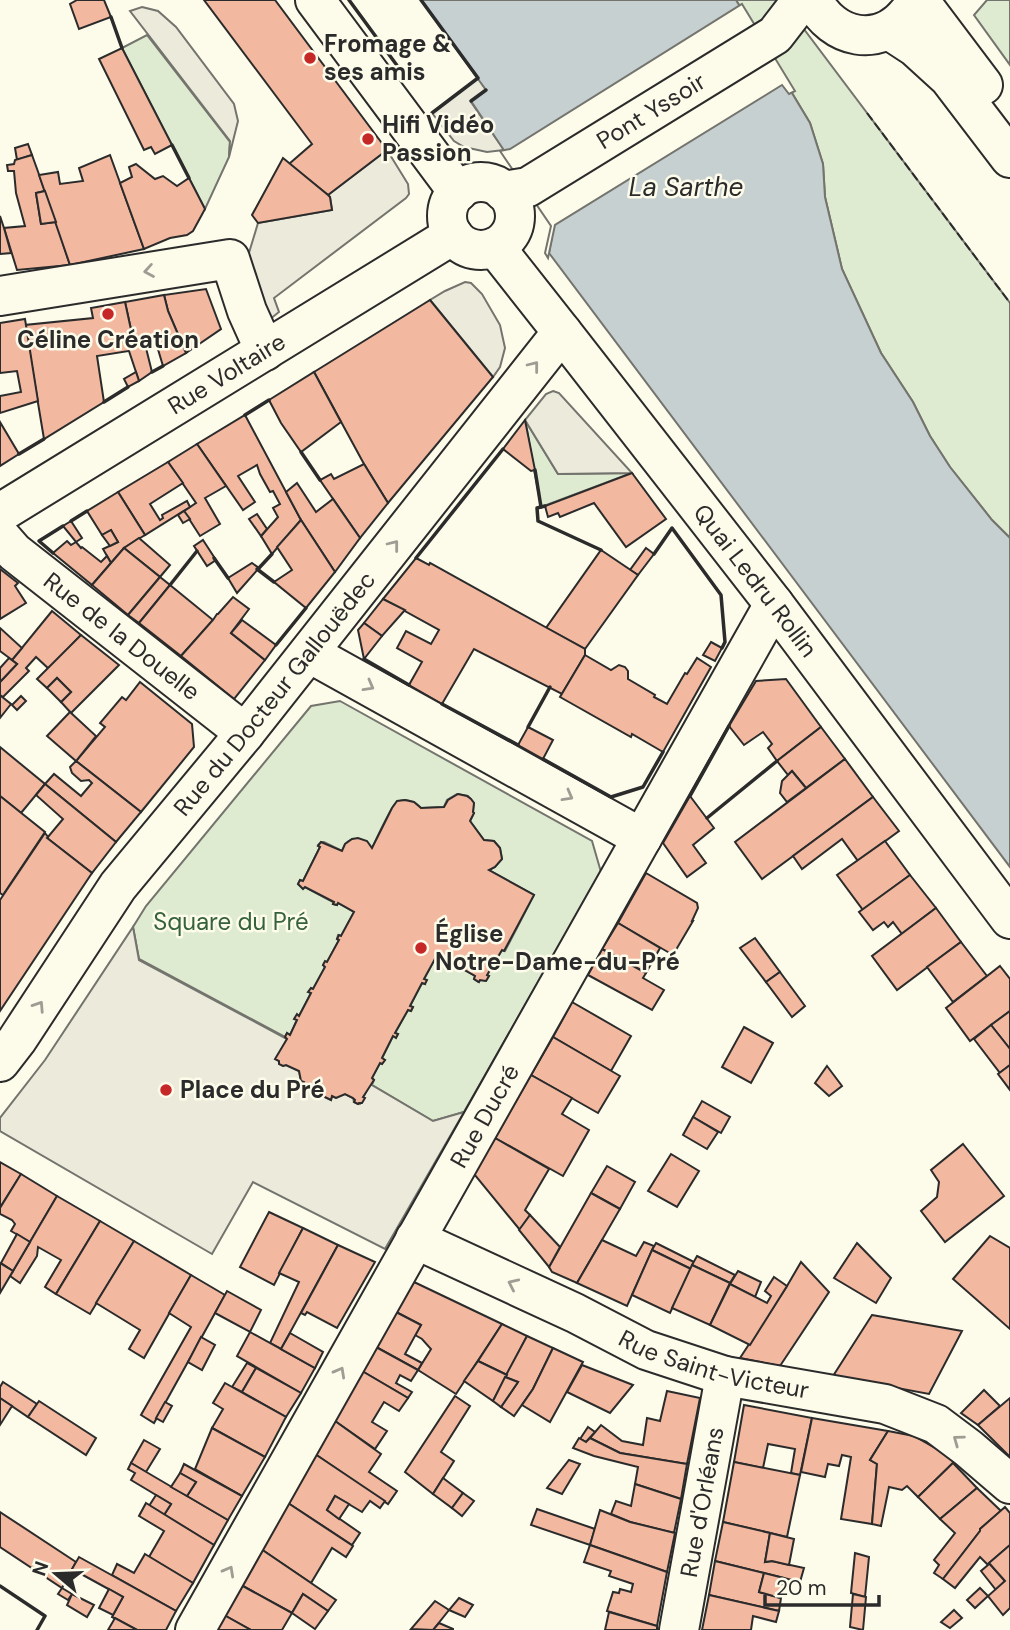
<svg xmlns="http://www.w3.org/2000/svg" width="1010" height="1630" font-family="'DM Sans',sans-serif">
  <rect width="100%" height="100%" fill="#fdfbea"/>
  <g fill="#deebd1" stroke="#74746e" stroke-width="2">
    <polygon points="736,0 782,0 1010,303 1010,538 992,520 950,467 930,436 913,402 881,353 842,269 825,197 823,164 810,123"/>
    <polygon points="987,0 1010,0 1010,65 974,15"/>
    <polygon points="147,35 230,142 229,157 205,209 122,48"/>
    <polygon points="525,420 558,474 632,473 541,507"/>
    <path d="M340,701L592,841L601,872L464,1112L433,1121L372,1085L374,1080L372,1078L380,1063L382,1064L385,1060L382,1058L393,1036L396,1037L398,1034L395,1033L408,1010L411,1011L413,1007L410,1006L422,983L425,984L424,979L436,957L443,961L445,959L475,976L474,979L478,982L480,980L486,981L489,976L487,975L502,950L505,951L534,895L489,870L495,867L502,859L500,848L494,841L484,840L470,821L474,813L473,812L474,803L468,796L457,794L447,800L444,807L421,808C415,801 404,797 396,803C391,806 376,840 372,848C362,836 347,835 342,851L324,842H321L318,845L320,847L303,881L300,880L298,884L303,888L305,887L333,902V904L337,905L338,903L354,912L341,936L338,935L337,939L339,940L327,962H325L323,965L325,967L313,989L311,988L309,992L311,993L299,1016L297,1015L295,1019L297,1020L290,1035L287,1033L285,1037L139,959L133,927L146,906L311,706Z"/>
  </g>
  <g fill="#eceadb" stroke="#74746e" stroke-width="2">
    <polygon points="142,7 158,11 176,27 234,104 238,121 229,157 230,141 130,11"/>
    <polygon points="478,78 486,90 471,102 504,150 487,152 464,147 454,141 432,113"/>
    <polygon points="387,150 408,184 409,194 406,198 274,298 279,312 269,320 245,266 258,223 332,210 330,197 328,195"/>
    <polygon points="465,282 471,283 482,294 500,325 505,348 500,367 493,377 430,300 445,291"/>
    <polygon points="553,391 559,393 632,473 558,474 525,420 546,394"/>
    <polygon points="133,927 139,960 287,1039 276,1059 279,1061 279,1064 283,1066 286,1065 299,1071 301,1081 304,1082 303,1086 331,1100 332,1096 336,1098 345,1094 353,1098 354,1102 358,1104 360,1104 370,1084 433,1121 464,1112 385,1249 253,1182 212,1254 0,1131 0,1118 45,1060"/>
  </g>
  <polygon fill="#c7d0d0" stroke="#74746e" stroke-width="2" points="421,0 736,0 810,123 823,164 825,197 842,269 881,353 913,402 930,436 950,467 992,520 1010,538 1010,867 549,253 554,225 471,101 486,90"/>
  <polygon fill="#fdfbea" stroke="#74746e" stroke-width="2" points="742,4 795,91 789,94 782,85 555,225 548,258 545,253 551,226 500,151 510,149"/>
  <g fill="#f2b8a0" stroke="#2b2b2b" stroke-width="2">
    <polygon points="77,0 104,0 111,17 79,29 70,4"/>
    <polygon points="204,0 275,0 387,150 328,195 289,164 312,144"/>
    <polygon points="122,48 172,145 155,154 151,147 144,150 99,59"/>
    <polygon points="28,144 32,155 17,160 15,148"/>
    <polygon points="32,155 45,191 36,193 41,224 56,222 70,265 17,270 4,228 25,226 16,193 14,171 8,171 7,165 14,164 15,160"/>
    <polygon points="110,155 144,249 70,265 39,175 58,172 60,184 83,181 79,168"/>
    <polygon points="283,158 328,195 330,197 332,210 258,223 252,215"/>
    <polygon points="136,164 155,179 163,176 177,186 189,178 205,209 193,231 187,235 170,238 144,249 120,183 132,177 129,167"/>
    <polygon points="45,191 56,222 41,224 36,193"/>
    <polygon points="0,216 4,228 11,253 0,254"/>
    <polygon points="206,289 221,329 186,353 168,311 164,295"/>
    <polygon points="164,295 168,311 186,353 163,366 157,346 146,348 152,372 139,381 129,351 129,348 135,348 125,302"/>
    <polygon points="430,300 493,377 388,503 364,464 314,372"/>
    <polygon points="125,302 135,348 129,348 129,351 97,356 104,402 44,439 25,325 93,318 91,308"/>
    <polygon points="25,319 38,401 0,413 0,396 21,392 17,371 0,373 0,323"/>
    <polygon points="136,372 139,381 128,387 124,379"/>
    <polygon points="314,372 341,422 301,452 281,423 269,400"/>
    <polygon points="245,415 301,520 272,554 261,536 278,517 273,508 280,504 273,491 270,492 260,474 257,465 238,476 255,502 243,510 197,444"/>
    <polygon points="525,420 535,470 531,471 503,449"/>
    <polygon points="0,422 19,454 0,466"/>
    <polygon points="197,444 226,486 205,498 220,524 200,536 184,511 196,503 168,462"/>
    <polygon points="168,462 183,483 150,504 160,520 163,518 162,515 187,501 190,507 145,535 118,492"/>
    <polygon points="364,464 388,503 360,538 320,480 331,474 334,479"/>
    <polygon points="632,473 666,519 626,547 594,503 560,517 558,513 548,517 545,506"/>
    <polygon points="297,483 316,512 333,499 360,538 335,572 301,520 286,492"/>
    <polygon points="118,492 145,535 124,548 111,563 103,549 118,542 111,530 102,535 87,511"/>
    <polygon points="184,511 190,519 183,523 178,515"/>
    <polygon points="257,514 267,529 261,536 249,519"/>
    <polygon points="301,520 335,572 306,608 274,582 292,570 277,547"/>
    <polygon points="71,521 82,538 76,542 63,526"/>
    <polygon points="111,530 118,542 110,546 102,535"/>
    <polygon points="139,538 170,565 160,577 124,548"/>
    <polygon points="203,540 216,560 207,566 194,546"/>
    <polygon points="67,541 71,545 76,542 81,548 82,547 101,562 107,556 111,563 92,585 53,553"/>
    <polygon points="124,548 160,577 128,615 92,585"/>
    <polygon points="646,548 654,554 638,575 630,570"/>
    <polygon points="601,550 638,575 585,649 546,628"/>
    <polygon points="416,558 429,565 430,563 585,649 585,655 562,694 474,649 442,704 409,685 422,662 397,648 406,631 431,644 439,630 383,599"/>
    <polygon points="252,563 259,568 237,593 228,578"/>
    <polygon points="0,569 18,583 15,586 26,603 0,619"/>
    <polygon points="160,577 170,585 139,623 128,615"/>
    <polygon points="170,585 213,620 181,656 139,623"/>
    <polygon points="233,597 249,609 231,633 265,660 234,699 181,656 213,620 217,614 218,614"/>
    <polygon points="383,599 405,610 382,636 364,623"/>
    <polygon points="52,611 81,635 49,669 36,657 26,668 29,671 3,697 0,695 0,682 17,664 12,660"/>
    <polygon points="242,620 276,645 265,660 231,633"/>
    <polygon points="364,623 382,636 364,659 358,630"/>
    <polygon points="0,628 22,648 12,660 0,651"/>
    <polygon points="81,635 119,665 71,713 61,702 71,692 57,678 47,688 37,679"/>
    <polygon points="711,642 722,648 715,661 703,655"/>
    <polygon points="585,655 611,670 619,665 625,667 628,671 628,679 655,695 654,697 667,704 685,673 687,674 697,658 711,667 663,752 632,734 631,737 560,697"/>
    <polygon points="9,658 17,664 0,682 0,668"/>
    <polygon points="57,678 71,692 61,702 47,688"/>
    <polygon points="786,679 821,727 777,761 768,748 772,744 763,732 744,745 729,726 756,681"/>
    <polygon points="140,682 192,724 194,747 141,812 76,761 105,727 100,723 122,697 126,700"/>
    <polygon points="1,696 11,704 0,718 0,697"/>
    <polygon points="21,696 26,701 17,710 12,705"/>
    <polygon points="70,712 96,736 76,761 47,736"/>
    <polygon points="528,727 553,740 543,759 518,745"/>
    <polygon points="821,727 845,759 806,788 792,771 788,775 777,761"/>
    <polygon points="0,747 45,784 21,813 0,796"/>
    <polygon points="845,759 873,797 762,879 735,842"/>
    <polygon points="76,761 141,812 116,842 45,784 54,774 81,796 92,783 89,780 81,781 72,773 70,767"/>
    <polygon points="792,771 806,788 787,802 780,793 782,781"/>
    <polygon points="45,784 116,842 92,873 47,838 63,819 36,795"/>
    <polygon points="458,794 467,796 471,799 474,803 473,812 474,813 470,821 484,840 494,841 500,848 502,859 495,867 489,870 534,895 504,951 502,950 487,975 489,976 486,981 480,980 479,982 474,979 475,976 445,959 444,961 436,957 424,979 427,980 425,984 422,983 410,1006 413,1007 411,1011 408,1010 395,1033 398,1034 396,1038 393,1036 382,1058 385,1060 382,1064 380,1063 372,1078 374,1080 363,1097 365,1098 362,1103 359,1103 358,1104 354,1102 355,1100 353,1098 345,1094 336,1098 332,1096 331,1100 302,1086 304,1082 301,1081 299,1071 286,1065 283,1066 279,1064 279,1061 275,1059 287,1039 285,1037 287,1033 290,1035 297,1020 294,1019 297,1014 299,1016 311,993 308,992 311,988 313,989 325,967 323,965 325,961 327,962 339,940 337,939 339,935 341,936 354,912 338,903 337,905 333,904 334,902 305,887 303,889 298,884 300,880 303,881 320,847 318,846 321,842 342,851 345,844 352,839 358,838 367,841 372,848 392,808 397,801 405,800 414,802 421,808 444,807 448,800"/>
    <polygon points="0,796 45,832 3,895 0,893"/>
    <polygon points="690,796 714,828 693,845 706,863 687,877 663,843"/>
    <polygon points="873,797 899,831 858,861 842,839 802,869 793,856"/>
    <polygon points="45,833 48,837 47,838 92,873 0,1011 0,900"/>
    <polygon points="885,841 910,875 863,910 837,875"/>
    <polygon points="646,873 697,903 698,908 692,921 693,921 673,955 618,923"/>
    <polygon points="910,875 936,908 902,934 893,922 888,927 884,922 873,930 859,912"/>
    <polygon points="936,908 961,942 897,990 872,956"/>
    <polygon points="618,923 660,948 646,973 602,949"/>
    <polygon points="755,938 780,972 766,982 740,948"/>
    <polygon points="961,942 987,976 953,1002 927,967"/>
    <polygon points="602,949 646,973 643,978 664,990 652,1010 588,975"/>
    <polygon points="1000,966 1010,979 1010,1011 970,1041 946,1008"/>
    <polygon points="780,972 805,1006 792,1017 766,982"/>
    <polygon points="572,1002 631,1036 611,1071 553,1037"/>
    <polygon points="1010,1011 1010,1049 991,1025"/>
    <polygon points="991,1025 1010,1049 1010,1065 1000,1073 974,1039"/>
    <polygon points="744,1027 773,1043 751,1083 722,1067"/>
    <polygon points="553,1037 620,1076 598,1113 531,1075"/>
    <polygon points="1010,1065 1010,1090 998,1074"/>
    <polygon points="827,1066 842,1086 829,1096 815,1083"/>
    <polygon points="531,1075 572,1098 562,1114 589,1130 563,1176 495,1138"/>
    <polygon points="702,1101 730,1117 721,1133 693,1117"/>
    <polygon points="693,1117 718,1132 707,1149 683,1135"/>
    <polygon points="495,1138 549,1169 525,1210 530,1215 520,1230 474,1174"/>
    <polygon points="963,1144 1004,1196 945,1242 921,1211 937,1197 939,1182 931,1170"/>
    <polygon points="671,1154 699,1171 677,1207 648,1191"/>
    <polygon points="0,1162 21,1174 0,1208"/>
    <polygon points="607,1166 635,1182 620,1209 591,1193"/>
    <polygon points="21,1174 57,1196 30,1242 11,1231 15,1224 12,1220 0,1214 0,1208"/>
    <polygon points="591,1193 620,1209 577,1283 552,1272 549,1267"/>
    <polygon points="57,1196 100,1221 56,1294 45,1287 61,1260 38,1247 37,1256 20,1283 10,1276"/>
    <polygon points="269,1212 303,1228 274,1285 240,1267"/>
    <polygon points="530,1215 560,1247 549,1267 519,1230"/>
    <polygon points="100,1221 134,1241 90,1314 56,1294"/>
    <polygon points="303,1228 338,1245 281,1349 270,1343 299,1282 279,1273"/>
    <polygon points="17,1234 30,1242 13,1271 1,1263"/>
    <polygon points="990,1236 1010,1248 1010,1329 953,1279"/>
    <polygon points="602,1240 636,1256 644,1242 654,1246 627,1306 577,1283"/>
    <polygon points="134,1241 191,1275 144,1358 129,1349 140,1330 96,1303"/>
    <polygon points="656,1243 694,1262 691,1269 652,1250"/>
    <polygon points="857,1243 891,1278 876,1303 834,1278"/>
    <polygon points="338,1245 375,1262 337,1328 307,1312 305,1315 301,1313"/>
    <polygon points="652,1250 691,1269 670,1313 632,1295"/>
    <polygon points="697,1256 735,1275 730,1283 692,1265"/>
    <polygon points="801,1262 829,1292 780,1366 740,1358 787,1286"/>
    <polygon points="0,1263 13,1271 0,1293"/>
    <polygon points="692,1265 730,1283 710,1325 672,1308"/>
    <polygon points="738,1271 761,1282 755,1297 730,1284"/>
    <polygon points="191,1275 225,1295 154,1423 141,1415 191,1327 169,1313"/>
    <polygon points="774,1277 787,1286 750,1345 710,1325 730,1284 767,1303 771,1296 765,1291"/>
    <polygon points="414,1282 502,1324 456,1394 418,1370 431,1349 422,1339 415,1335 421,1325 396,1312"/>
    <polygon points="227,1291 261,1310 250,1332 215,1313"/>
    <polygon points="396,1312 421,1325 405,1354 422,1363 418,1370 376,1347"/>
    <polygon points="872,1315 962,1331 929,1394 833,1376"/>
    <polygon points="502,1324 527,1336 507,1375 478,1361"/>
    <polygon points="250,1332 315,1368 301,1393 237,1356"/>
    <polygon points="290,1333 323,1352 315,1368 281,1349"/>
    <polygon points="527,1336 553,1348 533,1389 514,1416 501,1407 518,1382 505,1377"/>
    <polygon points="201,1337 215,1345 202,1370 188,1362"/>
    <polygon points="376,1347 418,1370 411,1381 400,1375 396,1383 412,1392 408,1398 362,1371"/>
    <polygon points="553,1348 583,1362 550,1422 522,1405 533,1389"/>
    <polygon points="478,1361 507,1375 493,1401 464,1381"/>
    <polygon points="247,1363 256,1368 242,1392 232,1387"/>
    <polygon points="582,1365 633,1385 610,1413 567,1392"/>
    <polygon points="256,1368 301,1393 286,1417 242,1392"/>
    <polygon points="362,1371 408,1398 399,1411 384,1402 372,1422 387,1431 375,1449 335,1421"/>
    <polygon points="505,1377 518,1382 501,1407 493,1401"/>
    <polygon points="3,1382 37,1404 28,1417 0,1398 0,1387"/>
    <polygon points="225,1383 286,1417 265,1457 212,1428 223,1409 213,1403"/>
    <polygon points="984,1390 1000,1406 978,1425 961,1413"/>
    <polygon points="667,1391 700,1398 687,1464 620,1453 590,1438 601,1425 622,1441 643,1445 647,1418 660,1421"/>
    <polygon points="455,1396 470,1406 441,1452 454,1461 433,1494 405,1472"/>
    <polygon points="0,1398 12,1406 0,1425"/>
    <polygon points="1010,1398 1010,1457 978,1425"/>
    <polygon points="39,1401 96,1438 86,1455 28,1417"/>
    <polygon points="165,1402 172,1406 163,1422 156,1418"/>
    <polygon points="744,1405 812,1418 800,1475 791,1473 795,1449 768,1444 763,1468 734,1462"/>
    <polygon points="812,1418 888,1431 870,1460 877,1464 872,1524 841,1519 851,1457 842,1455 839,1466 828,1464 825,1477 801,1472"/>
    <polygon points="335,1421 381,1454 369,1472 397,1491 388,1504 315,1454"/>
    <polygon points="588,1427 595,1432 586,1442 580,1439"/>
    <polygon points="212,1428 265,1457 242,1496 195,1469"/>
    <polygon points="888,1431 914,1436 956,1460 918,1497 907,1486 902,1490 889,1487 881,1526 872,1524 877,1464 870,1460"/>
    <polygon points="579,1438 586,1442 590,1438 620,1453 687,1464 681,1499 635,1484 638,1467 594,1456 573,1448"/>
    <polygon points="144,1440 160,1449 146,1472 131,1463"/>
    <polygon points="315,1454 385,1501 380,1508 370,1501 362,1512 335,1496 327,1510 360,1533 352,1545 288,1503"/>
    <polygon points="569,1460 580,1464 562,1494 547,1488"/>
    <polygon points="956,1460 954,1464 977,1488 940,1519 918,1497"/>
    <polygon points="734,1462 800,1475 787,1537 723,1522"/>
    <polygon points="131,1463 228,1520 214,1545 164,1515 171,1504 131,1480 135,1473 128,1469"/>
    <polygon points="184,1464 242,1496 228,1520 187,1496 196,1482 180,1473"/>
    <polygon points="180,1473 196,1482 187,1496 171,1487"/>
    <polygon points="443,1478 463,1493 452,1508 433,1494"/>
    <polygon points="635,1484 681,1499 674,1533 630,1522 611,1514 616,1501 631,1506"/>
    <polygon points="977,1488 1001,1511 980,1529 980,1531 943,1579 934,1573 939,1565 934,1560 955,1533 940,1519"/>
    <polygon points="463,1493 474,1501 462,1516 452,1508"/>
    <polygon points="156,1495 171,1504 164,1515 149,1506"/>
    <polygon points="335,1496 349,1504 339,1519 327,1510"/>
    <polygon points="146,1503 214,1545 193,1583 149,1557 164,1531 139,1516"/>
    <polygon points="288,1503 353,1546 346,1557 332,1548 311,1583 261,1549"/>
    <polygon points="1005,1507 1010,1513 1010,1545 989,1563 1005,1581 996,1590 981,1571 988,1565 980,1557 955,1588 943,1579 980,1531 980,1529"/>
    <polygon points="537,1509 595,1529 590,1545 531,1525"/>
    <polygon points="600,1510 630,1522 675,1533 667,1572 590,1545"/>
    <polygon points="0,1512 76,1562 62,1588 0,1547"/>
    <polygon points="723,1522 770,1533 765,1562 772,1561 804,1568 800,1582 715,1561"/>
    <polygon points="770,1533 794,1539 789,1565 772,1561 765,1562"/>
    <polygon points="590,1545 667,1572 657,1626 607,1611 613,1592 619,1593 620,1589 631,1592 633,1584 609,1576 611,1571 584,1562"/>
    <polygon points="1010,1545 1010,1608 1003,1615 988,1596 1005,1581 989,1563"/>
    <polygon points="261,1549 336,1600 328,1611 303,1594 292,1613 241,1585"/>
    <polygon points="855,1553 869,1557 865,1597 851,1593"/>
    <polygon points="145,1554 193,1583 176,1611 112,1575 117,1564 134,1573"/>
    <polygon points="79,1557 176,1611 166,1630 137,1630 112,1617 123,1597 72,1569"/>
    <polygon points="715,1561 764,1573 759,1592 781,1598 779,1611 709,1595"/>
    <polygon points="764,1573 784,1578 780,1598 759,1592"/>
    <polygon points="241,1585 292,1613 282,1630 251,1630 224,1615"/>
    <polygon points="62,1588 72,1594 68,1600 58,1594"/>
    <polygon points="980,1588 988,1596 975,1608 967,1600"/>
    <polygon points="109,1589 123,1597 113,1615 99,1608"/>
    <polygon points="72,1594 94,1605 87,1617 67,1605"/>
    <polygon points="303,1594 328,1611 315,1629 292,1613"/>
    <polygon points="853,1594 866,1597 863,1630 850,1627"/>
    <polygon points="709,1595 779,1611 776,1622 753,1616 751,1630 702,1630"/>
    <polygon points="459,1598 473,1605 465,1617 449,1610"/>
    <polygon points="435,1601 449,1610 433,1630 411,1629"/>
    <polygon points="954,1610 962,1618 950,1628 941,1622"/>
    <polygon points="609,1612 657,1626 657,1630 605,1630"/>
    <polygon points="224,1615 251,1630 215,1630"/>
    <polygon points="115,1618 137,1630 108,1630"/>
    <polygon points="439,1623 453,1629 453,1630 433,1630"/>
  </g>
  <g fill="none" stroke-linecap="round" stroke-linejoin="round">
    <g stroke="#2b2b2b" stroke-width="42">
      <g id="minor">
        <polyline points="315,0 458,192"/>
        <polyline points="0,296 230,259 247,311 265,351"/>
        <path id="s1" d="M562,332L774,604L1010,919"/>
        <path id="s2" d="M0,536L14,552L245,733"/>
        <polyline points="309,653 642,838"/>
        <path id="s3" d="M415,1239L575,1313L646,1350L725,1376L885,1404L936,1424L968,1448L1010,1484"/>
        <path id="s4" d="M195,1630L774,604"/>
        <path id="s5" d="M679,1630L725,1376"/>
      </g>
    </g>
    <g stroke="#2b2b2b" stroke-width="42">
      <g id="major">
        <path d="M813,0C833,39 879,49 908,13"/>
        <polyline points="919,0 983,85"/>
        <polyline points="889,30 915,47 949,78 1010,158"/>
        <circle cx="481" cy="216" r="34"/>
        <path id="s6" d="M503,191L528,187L775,35L802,0"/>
        <path id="s7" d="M0,513L453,235"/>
        <path id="s8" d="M0,1062L17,1040L118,886L245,733L562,332L495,247"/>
      </g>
    </g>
    <use href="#minor" stroke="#fdfbea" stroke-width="38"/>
    <use href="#major" stroke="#fdfbea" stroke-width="38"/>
    <polyline stroke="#2b2b2b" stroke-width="2" stroke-dasharray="9 3.5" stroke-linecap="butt" points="867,113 1010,303"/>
    <g stroke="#2b2b2b" stroke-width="3.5">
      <polyline points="349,0 404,75"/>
      <polyline points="421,0 478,78 432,113"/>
      <polyline points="111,17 122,48"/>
      <polyline points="471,101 486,90"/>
      <polyline points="172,145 189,178"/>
      <polyline points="152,372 163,366"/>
      <polyline points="104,402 128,387"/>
      <polyline points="245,415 269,400"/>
      <polyline points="301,452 320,480"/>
      <polyline points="19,454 44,439"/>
      <polyline points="535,470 541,507"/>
      <polyline points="545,506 537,508 538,521 601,550"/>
      <polyline points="71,521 87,511"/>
      <polyline points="53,553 39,541 63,526"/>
      <polyline points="654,554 672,528 721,595 725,642 722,648"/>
      <polyline points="214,558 228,578"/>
      <polyline points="416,558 503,449"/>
      <polyline points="259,568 272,554"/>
      <polyline points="257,569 274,582"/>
      <polyline points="170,585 197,551"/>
      <polyline points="276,645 306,608"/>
      <polyline points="364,659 409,685"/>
      <polyline points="442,704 518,745"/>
      <polyline points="528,727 550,687"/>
      <polyline points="543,759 611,797 643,787 663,752"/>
      <polyline points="690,796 729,726"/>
      <polyline points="707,818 777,761"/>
      <polyline points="0,1586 45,1616 37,1630"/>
    </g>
  </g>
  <defs><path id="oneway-chevron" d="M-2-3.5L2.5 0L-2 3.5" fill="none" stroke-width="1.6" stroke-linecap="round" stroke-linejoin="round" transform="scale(1.75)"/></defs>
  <g stroke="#9e9d94">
    <use href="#oneway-chevron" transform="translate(149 271) rotate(170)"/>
    <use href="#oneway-chevron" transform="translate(534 366) rotate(-52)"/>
    <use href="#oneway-chevron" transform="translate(394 545) rotate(-52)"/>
    <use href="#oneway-chevron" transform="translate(369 686) rotate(29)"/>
    <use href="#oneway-chevron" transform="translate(568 796) rotate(29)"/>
    <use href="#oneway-chevron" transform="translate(39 1006) rotate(-57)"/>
    <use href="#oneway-chevron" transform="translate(513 1284) rotate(-155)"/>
    <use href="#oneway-chevron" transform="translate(340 1372) rotate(-61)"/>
    <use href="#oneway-chevron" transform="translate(958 1440) rotate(-144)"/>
    <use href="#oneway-chevron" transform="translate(229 1571) rotate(-61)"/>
  </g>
  <g fill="#c62828" stroke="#fdfbea" stroke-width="2.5">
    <circle cx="310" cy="58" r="7"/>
    <circle cx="368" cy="139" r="7"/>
    <circle cx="108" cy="314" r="7"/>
    <circle cx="421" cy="948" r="7"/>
    <circle cx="166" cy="1090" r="7"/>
  </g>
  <g text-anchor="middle" stroke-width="5" stroke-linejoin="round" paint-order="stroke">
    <g font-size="24" font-weight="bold" fill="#2b2b2b" stroke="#fdfbea" text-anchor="start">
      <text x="324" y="52">Fromage &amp;<tspan x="324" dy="28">ses amis</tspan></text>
      <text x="382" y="133">Hifi Vidéo<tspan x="382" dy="28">Passion</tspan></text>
      <text x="108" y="348" text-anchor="middle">Céline Création</text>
      <text x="435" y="942">Église<tspan x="435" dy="28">Notre-Dame-du-Pré</tspan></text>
      <text x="180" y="1098">Place du Pré</text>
    </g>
    <g font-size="24" fill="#2b2b2b" stroke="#fdfbea">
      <text dy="8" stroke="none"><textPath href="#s6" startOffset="170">Pont Yssoir</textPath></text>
      <text dy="8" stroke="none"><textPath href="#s7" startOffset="266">Rue Voltaire</textPath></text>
      <text dy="8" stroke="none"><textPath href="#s1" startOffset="315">Quai Ledru Rollin</textPath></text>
      <text dy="8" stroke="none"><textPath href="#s2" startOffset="158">Rue de la Douelle</textPath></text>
      <text dy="8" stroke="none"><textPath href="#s8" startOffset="460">Rue du Docteur Gallouëdec</textPath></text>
      <text dy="8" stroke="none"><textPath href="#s4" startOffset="590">Rue Ducré</textPath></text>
      <text dy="8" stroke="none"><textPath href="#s3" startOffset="326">Rue Saint-Victeur</textPath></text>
      <text dy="8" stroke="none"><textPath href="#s5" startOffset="130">Rue d'Orléans</textPath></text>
    </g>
    <g font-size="24" fill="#34623c" stroke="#fdfbea">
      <text x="231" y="930">Square du Pré</text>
    </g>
    <g font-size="26" font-style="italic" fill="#2b2b2b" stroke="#fdfbea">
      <text x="686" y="196">La Sarthe</text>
    </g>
  </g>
  <g transform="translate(56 1574) rotate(289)" stroke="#fdfbea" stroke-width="5" paint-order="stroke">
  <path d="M0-5L12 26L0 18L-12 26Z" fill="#2b2b2b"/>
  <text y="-10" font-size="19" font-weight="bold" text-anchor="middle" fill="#2b2b2b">N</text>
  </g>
  <path d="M765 1595v10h114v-10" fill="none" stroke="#2b2b2b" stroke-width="3.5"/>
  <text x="776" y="1595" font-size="21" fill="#2b2b2b" stroke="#fdfbea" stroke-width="5" paint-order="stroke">20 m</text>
</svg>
